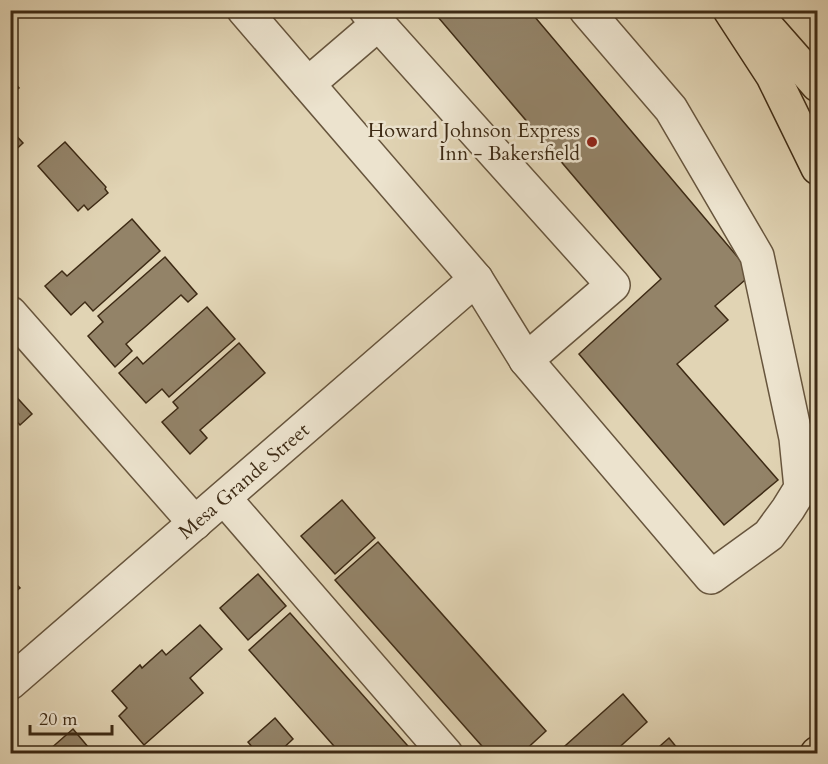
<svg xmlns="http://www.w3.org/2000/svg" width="828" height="764" font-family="Cardo,serif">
  <rect width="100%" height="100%" fill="#e1d4b4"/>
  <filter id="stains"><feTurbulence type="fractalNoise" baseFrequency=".00333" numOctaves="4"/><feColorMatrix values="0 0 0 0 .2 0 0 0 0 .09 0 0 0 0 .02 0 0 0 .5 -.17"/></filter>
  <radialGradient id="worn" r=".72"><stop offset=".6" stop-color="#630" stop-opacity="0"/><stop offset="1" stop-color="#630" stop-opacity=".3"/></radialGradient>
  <g fill="#938368" stroke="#3e2b15" stroke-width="1.5">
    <polygon points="432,10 529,10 752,274 715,306 728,320 677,364 778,480 724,525 579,354 661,279"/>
    <polygon points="10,78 19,88 10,95"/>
    <polygon points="10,129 23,143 10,155"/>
    <polygon points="65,142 106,187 105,189 108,193 88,210 84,205 78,211 38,166"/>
    <polygon points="132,219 160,251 93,311 85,302 71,315 45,286 62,271 67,276"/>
    <polygon points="165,257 197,294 188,302 181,295 126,344 132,351 115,367 88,336 103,322 98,316"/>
    <polygon points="207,307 235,339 169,397 162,389 146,403 119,373 137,357 143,364"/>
    <polygon points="239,343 265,373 200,430 207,438 190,454 162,422 178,408 173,402"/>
    <polygon points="10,390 32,414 20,425 10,414"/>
    <polygon points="342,500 375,538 335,574 301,536"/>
    <polygon points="378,542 546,731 521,754 489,754 335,580"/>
    <polygon points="258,574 286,606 248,640 220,608"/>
    <polygon points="10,578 20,588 10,596"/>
    <polygon points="290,613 415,754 341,754 249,650"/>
    <polygon points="200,625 222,649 190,678 203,693 144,745 119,716 127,708 112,691 140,665 142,668 162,650 166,655"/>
    <polygon points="623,694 647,722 612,754 556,754"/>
    <polygon points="275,718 293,739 277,754 258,754 248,742"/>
    <polygon points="73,729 94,754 52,754 49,750"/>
    <polygon points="669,738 682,754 651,754"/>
  </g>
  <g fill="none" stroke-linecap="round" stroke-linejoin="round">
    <g stroke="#67553d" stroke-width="36">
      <g id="minor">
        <polyline points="244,10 476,279 526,360"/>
        <polyline points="366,10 613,285 526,360 711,577 769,535 788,509 801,488 796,438 757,256 671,109 586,10"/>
        <polyline points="308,84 378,24"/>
        <polyline points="10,313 195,523"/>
        <polyline points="224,498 446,754"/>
        <path id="s1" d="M10,683L476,279"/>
      </g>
    </g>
    <g stroke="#3e2b15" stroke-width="36">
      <polyline id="major" points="752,10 818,85"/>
    </g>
    <g stroke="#3e2b15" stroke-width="36">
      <g id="highway">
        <polyline points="730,10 773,76 818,168"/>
        <polyline points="817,754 818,753"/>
      </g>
    </g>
    <use href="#minor" stroke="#ece3ce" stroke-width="33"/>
    <use href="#major" stroke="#e1d4b4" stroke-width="33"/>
    <use href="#highway" stroke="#e1d4b4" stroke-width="33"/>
  </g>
  <circle fill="#8f2418" stroke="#ece3ce" stroke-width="2" cx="592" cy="142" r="6"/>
  <g text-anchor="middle" stroke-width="5" stroke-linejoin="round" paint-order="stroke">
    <g font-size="20" fill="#3e2b15" stroke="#ece3ce" text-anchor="end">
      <text x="580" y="137">Howard Johnson Express<tspan x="580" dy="23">Inn - Bakersfield</tspan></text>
    </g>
    <g font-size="20" fill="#3e2b15" stroke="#ece3ce">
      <text dy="7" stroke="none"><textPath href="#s1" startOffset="309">Mesa Grande Street</textPath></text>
    </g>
  </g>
  <rect width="828" height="764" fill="none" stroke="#e1d4b4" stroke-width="36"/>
  <rect x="12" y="12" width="804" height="740" fill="none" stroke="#3e2b15" stroke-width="3"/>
  <rect x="18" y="18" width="792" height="728" fill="none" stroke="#3e2b15" stroke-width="1.5"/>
  <path d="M30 725v9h82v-9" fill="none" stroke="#3e2b15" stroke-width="3"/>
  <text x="39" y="725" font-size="18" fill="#3e2b15" stroke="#ece3ce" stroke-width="4.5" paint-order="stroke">20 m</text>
  <rect width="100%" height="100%" filter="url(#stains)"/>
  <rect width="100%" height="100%" fill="url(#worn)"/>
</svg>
